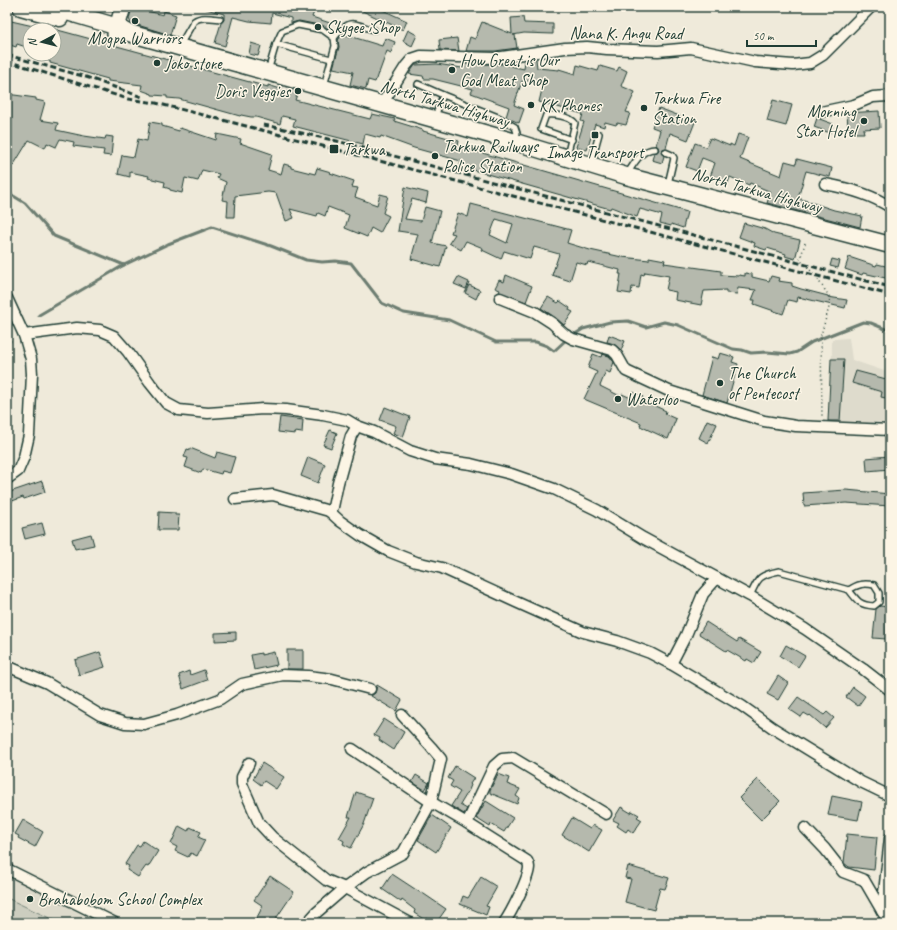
<svg xmlns="http://www.w3.org/2000/svg" width="897" height="930" font-family="Caveat,sans-serif">
  <rect width="100%" height="100%" fill="#efeada"/>
  <filter id="ink" filterUnits="userSpaceOnUse"><feTurbulence type="fractalNoise" baseFrequency=".025" numOctaves="2"/><feDisplacementMap in="SourceGraphic" scale="8" xChannelSelector="R" yChannelSelector="G"/><feConvolveMatrix kernelMatrix="1 2 1 2 8 2 1 2 1" color-interpolation-filters="sRGB"/></filter>
  <g filter="url(#ink)">
    <g fill="#dedbcc">
      <polygon points="849,338 852,360 890,373 890,427 831,427 832,339"/>
      <polygon points="7,875 98,923 7,923"/>
    </g>
    <polygon fill="#cccdbf" stroke="#76857a" points="7,898 60,923 7,923"/>
    <g fill="none" stroke-linecap="round" stroke-linejoin="round">
      <g stroke="#6c7d71" stroke-width="3">
        <polyline points="7,192 25,203 54,236 124,265"/>
        <polyline points="39,315 124,265 168,244 212,227 271,246 306,260 322,262 336,261 351,263 382,303 404,313 449,320 496,342 536,342 547,346 554,351 567,339"/>
        <polyline points="572,336 583,329 610,322 628,321 646,327 664,322 678,325 733,349 742,350 751,353 767,352 790,354 797,352 812,342 863,322 871,323 890,331"/>
        <polyline points="7,345 10,341"/>
      </g>
    </g>
    <g fill="#b5b9ad" stroke="#1f3d34" fill-rule="evenodd">
      <polygon points="132,7 163,15 164,11 176,15 170,35 131,23 129,19"/>
      <polygon points="206,7 316,7 312,17 330,23 328,29 324,26 299,21 291,23 291,18 272,13 271,23 249,21 233,17 225,46 215,43 221,23 224,20 224,14 206,9"/>
      <polygon points="354,7 376,7 407,21 403,30"/>
      <polygon points="523,17 524,23 553,24 553,34 524,33 513,35 515,35 517,48 495,51 466,51 470,37 475,39 482,22 512,34 511,18"/>
      <polygon points="7,20 33,26 31,30 30,30 30,35 26,47 17,44 16,47 7,44"/>
      <polygon points="54,29 268,87 268,85 290,92 291,89 298,92 295,100 370,119 372,114 395,119 394,121 423,130 423,131 459,141 458,146 687,212 683,228 671,224 671,226 660,223 662,215 640,209 637,217 611,207 610,209 473,170 468,168 468,171 459,169 461,161 414,148 381,136 380,138 365,134 363,144 293,126 295,119 282,116 280,124 256,117 251,117 241,115 240,116 179,99 167,98 167,96 152,95 152,94 141,90 142,85 108,81 108,79 50,63 50,61 32,57 33,54 54,54"/>
      <polygon points="408,30 417,35 412,46 403,41"/>
      <polygon points="343,34 382,46 385,38 395,42 391,53 387,51 379,73 378,73 375,82 368,80 366,89 350,85 353,72 333,68 339,47 338,40"/>
      <polygon points="457,38 459,51 440,50 439,40"/>
      <polygon points="251,43 261,46 258,56 249,54"/>
      <polygon points="536,59 537,68 559,70 559,69 575,74 577,65 598,71 600,66 617,71 619,67 627,71 621,86 635,92 626,112 630,113 626,125 617,123 616,125 605,122 604,127 595,124 587,150 576,147 584,122 581,121 583,114 539,102 544,81 522,81 514,105 524,109 519,123 506,117 509,107 471,93 473,89 433,79 424,79 423,76 409,74 415,65 437,64 462,68 464,64 502,64 524,69 525,60"/>
      <polygon points="7,94 36,98 36,100 45,102 40,120 58,123 56,130 84,136 105,139 106,136 113,137 111,156 103,155 104,150 73,146 74,142 60,139 56,147 47,143 45,148 29,140 13,166 7,162"/>
      <polygon points="773,100 792,105 786,126 767,121"/>
      <polygon points="659,108 695,122 688,140 670,133 666,148 663,149 661,151 662,154 664,156 662,163 652,160 654,153 657,152 659,150 658,147 656,145 660,130 652,127"/>
      <polygon points="879,111 880,128 863,129 864,133 853,133 853,128 848,129 847,113"/>
      <polygon points="817,118 833,124 830,133 814,127"/>
      <polygon points="150,122 162,124 162,126 179,131 180,128 216,140 217,134 241,139 240,143 272,154 268,170 281,174 284,164 291,166 291,168 315,174 317,168 331,172 330,173 354,181 352,187 358,188 355,197 377,205 380,194 388,196 383,213 389,216 380,233 371,228 367,237 345,228 349,215 328,207 325,216 318,213 317,216 290,209 294,218 286,221 276,193 268,192 235,196 234,217 227,217 228,201 222,200 226,182 217,178 219,174 202,170 198,181 185,178 182,193 170,190 170,189 164,187 165,182 148,178 149,176 130,172 130,177 118,174 122,155 134,157 138,139 147,141"/>
      <polygon points="738,134 748,137 740,159 781,176 785,161 796,164 797,159 832,168 830,177 806,171 798,198 834,210 862,216 860,227 767,203 771,192 750,183 749,185 730,177 728,183 710,177 715,163 702,158 697,171 686,167 695,143 706,147 710,138 730,146 730,144 734,146"/>
      <polygon points="405,187 428,193 426,203 412,199 405,219 421,221 425,207 440,211 432,243 446,246 440,267 411,259 418,234 398,231"/>
      <path d="M471,204L571,230L567,243L590,250L622,257L649,260V257L665,260L664,263L721,271V275L739,276V275L745,276V273L752,274V277L769,281L771,276L779,278L778,281L792,283V286L801,289L828,296V297L847,300L845,308L798,297L797,302L788,300L783,314L754,304L755,300H752L756,290L738,288L737,294L726,293V290L704,291L701,305L675,300L676,292L666,290L669,276L645,272L644,275L641,274L639,288L632,287L631,294L618,292L621,274H619L620,270L588,262L587,265L576,262L570,281L552,275L559,254L534,247L530,259L504,251L501,259L482,250L483,248L466,241L461,250L449,243L455,234L451,233L458,213L468,217ZM496,219L513,224L507,243L490,235Z"/>
      <polygon points="744,223 765,229 774,234 800,240 795,259 785,256 786,254 767,248 766,250 754,246 755,243 739,237"/>
      <polygon points="849,257 876,266 877,264 890,267 890,279 863,273 862,275 845,269"/>
      <polygon points="832,259 840,261 838,268 830,266"/>
      <polygon points="506,275 532,286 526,302 499,292 500,290 495,288 499,280 504,282"/>
      <polygon points="458,277 469,282 466,289 454,284"/>
      <polygon points="469,285 480,290 476,299 465,293"/>
      <polygon points="548,297 558,303 560,301 570,308 569,310 573,312 564,325 556,318 541,308"/>
      <polygon points="609,335 625,341 621,350 614,344 607,342"/>
      <polygon points="720,353 734,357 732,362 738,364 727,403 702,395 712,357 718,359"/>
      <polygon points="593,354 601,357 602,354 609,356 614,362 610,373 606,371 600,386 618,395 622,396 622,394 631,398 633,392 643,397 642,400 666,411 665,414 676,419 668,439 640,426 641,423 584,399 597,372 588,368"/>
      <polygon points="831,359 844,359 840,421 828,421"/>
      <polygon points="856,371 886,379 888,373 890,373 890,399 881,397 882,392 852,383"/>
      <polygon points="385,407 410,417 403,437 393,433 396,426 380,420"/>
      <polygon points="280,417 303,420 302,433 295,432 295,434 278,432"/>
      <polygon points="707,420 717,424 708,443 699,438"/>
      <polygon points="330,430 337,433 331,448 323,445"/>
      <polygon points="190,448 215,458 217,452 235,457 230,473 222,471 221,474 203,469 201,473 185,467 188,458 184,457 187,449 190,450"/>
      <polygon points="890,456 890,469 867,471 866,458"/>
      <polygon points="308,457 325,464 318,483 301,476"/>
      <polygon points="42,481 45,492 24,499 23,497 7,503 7,493"/>
      <polygon points="846,490 890,494 890,506 846,503 804,506 803,493"/>
      <polygon points="159,512 175,513 175,515 179,515 178,530 158,530"/>
      <polygon points="42,523 45,534 25,539 22,528"/>
      <polygon points="91,534 94,545 75,549 72,539"/>
      <polygon points="880,606 889,607 886,639 873,638 876,609"/>
      <polygon points="706,622 737,642 739,639 761,652 754,663 747,659 746,661 727,650 726,651 699,634"/>
      <polygon points="236,632 236,640 215,641 215,633"/>
      <polygon points="786,645 805,656 798,667 780,656"/>
      <rect x="287" y="650" width="16" height="19"/>
      <polygon points="100,652 105,667 79,675 75,660"/>
      <polygon points="274,652 277,665 254,670 251,655 261,653 261,655"/>
      <polygon points="204,670 207,680 183,689 179,675 189,671 190,675"/>
      <polygon points="778,676 788,683 778,700 767,694"/>
      <polygon points="377,685 402,700 396,711 371,696 375,693"/>
      <polygon points="853,687 865,696 858,706 846,697"/>
      <polygon points="798,697 824,715 827,712 834,718 825,728 810,715 809,716 804,713 801,717 789,709"/>
      <polygon points="384,719 404,732 394,750 379,740 380,738 374,735"/>
      <polygon points="262,763 284,777 276,789 264,781 261,785 253,779"/>
      <polygon points="455,766 474,778 470,784 471,785 469,790 460,805 467,809 464,814 451,806 460,792 450,786 453,781 448,778"/>
      <polygon points="498,774 509,778 507,784 520,789 516,796 519,798 517,804 490,793 490,790"/>
      <polygon points="416,775 429,783 425,790 412,782"/>
      <polygon points="758,779 780,801 761,820 739,798"/>
      <polygon points="356,792 373,798 364,824 351,848 343,844 344,841 339,838 351,817 348,817"/>
      <polygon points="832,796 862,802 858,820 828,815"/>
      <polygon points="486,801 513,818 504,832 491,824 490,827 476,818"/>
      <polygon points="621,807 631,813 632,811 639,815 637,817 642,820 633,833 628,829 626,832 617,826 619,823 613,820"/>
      <polygon points="432,815 451,828 436,852 418,840"/>
      <polygon points="572,818 590,829 593,825 602,830 589,852 562,835"/>
      <polygon points="23,820 43,832 35,847 18,838 19,836 15,834"/>
      <polygon points="179,826 188,831 190,827 201,832 198,837 205,840 197,856 191,853 188,857 175,851 177,847 171,844"/>
      <polygon points="847,834 877,837 874,870 849,867 844,863"/>
      <polygon points="143,841 158,851 148,867 146,866 138,877 127,870 129,866 125,864 137,845 140,846"/>
      <polygon points="628,866 669,878 665,889 660,888 654,910 625,902 631,879 625,878"/>
      <polygon points="392,874 421,893 421,892 446,909 436,923 433,923 426,918 425,920 414,913 415,910 402,900 401,902 382,889"/>
      <polygon points="270,876 294,892 273,923 254,923 263,906 254,900"/>
      <polygon points="481,877 497,887 486,906 489,907 486,915 460,904 463,896 468,898"/>
    </g>
    <g fill="none" stroke-linecap="round" stroke-linejoin="round">
      <g stroke="#1f3d34" stroke-width="8">
        <g id="lane">
          <path d="M334,38C350,18 351,23 374,30"/>
          <polyline points="276,44 331,59"/>
          <path d="M180,45L194,21C201,16 211,18 220,19"/>
          <polyline points="268,71 276,44 282,31 298,25 323,30 334,38 335,46 324,86"/>
          <polyline points="418,84 443,95 435,117"/>
          <polyline points="443,95 498,117 515,127 517,133 513,140"/>
          <polyline points="665,152 672,155 674,158 668,184"/>
          <path d="M567,156L575,123C569,116 554,114 546,115L541,129L572,140"/>
          <polyline points="591,163 599,134"/>
          <path d="M627,174C634,164 641,149 655,149"/>
          <path d="M750,596C758,578 759,575 779,571L849,590C858,602 860,605 874,606L879,602V593L874,585C864,583 858,584 849,590"/>
        </g>
      </g>
      <g stroke="#1f3d34" stroke-width="13">
        <g id="street">
          <polyline points="382,104 406,66 412,59 421,56 495,58 565,48 587,47 607,49 658,51 691,48 755,62 793,65 810,63 823,55 871,7"/>
          <polyline points="821,112 854,105 873,97 888,96 890,98"/>
          <path d="M825,184C847,188 871,194 890,207"/>
          <polyline points="7,298 24,335 31,359 32,374 29,435 24,457 18,471 7,479"/>
          <polyline points="500,298 535,312 552,323 564,334 573,339 612,350 617,355 626,371 669,391 764,421 796,426 890,430"/>
          <polyline points="24,335 77,328 100,330 114,336 128,352 150,383 166,403 179,410 208,413 263,409 286,410 323,415 347,420 357,426 374,432 410,451 435,459 471,464 511,474 554,489 597,510 643,538 750,596 805,629 863,669 890,690"/>
          <polyline points="235,499 273,495 329,511 333,507 338,483 351,436 357,426"/>
          <polyline points="329,511 340,521 360,535 388,551 416,562 442,568 516,602 583,632 617,641 650,653 671,664 742,706 773,728 861,782 890,796"/>
          <polyline points="671,664 686,635 703,594 717,578"/>
          <polyline points="7,666 47,683 100,715 125,723 144,724 177,715 220,699 242,684 283,675 308,676 332,679 370,689"/>
          <path d="M352,749L431,802L467,823L527,861C528,863 529,864 529,867C529,878 511,913 504,923"/>
          <polyline points="249,763 242,777 242,784 259,823 272,837 326,880 345,888 410,923"/>
          <polyline points="467,823 494,766 502,759 513,758 606,814"/>
          <polyline points="805,828 825,849 843,872 864,880 889,923"/>
          <polyline points="7,869 115,923"/>
          <polyline points="882,911 890,838"/>
          <polyline points="307,923 316,913 345,888 367,872 403,853 431,802 441,759 431,747 402,715"/>
        </g>
      </g>
      <g stroke="#1f3d34" stroke-width="18">
        <polyline id="secondary" points="115,34 123,7"/>
      </g>
      <g stroke="#1f3d34" stroke-width="19">
        <g id="primary">
          <polyline points="21,7 60,18"/>
          <polyline points="50,7 118,27 129,33 512,141 626,176 890,245"/>
        </g>
      </g>
      <polyline stroke="#1f3d34" stroke-width="1.5" stroke-dasharray="1 3" stroke-linecap="butt" points="805,243 800,260 814,274 829,296 830,304 821,335 822,417"/>
      <use href="#lane" stroke="#fcf5e5" stroke-width="5"/>
      <use href="#street" stroke="#fcf5e5" stroke-width="10"/>
      <use href="#secondary" stroke="#fcf5e5" stroke-width="15"/>
      <use href="#primary" stroke="#fcf5e5" stroke-width="16"/>
      <g stroke="#1f3d34" stroke-width="3" stroke-dasharray="6 3" stroke-linecap="butt">
        <polyline points="7,55 86,77 142,97"/>
        <polyline points="7,61 128,99 156,103 254,128 890,295"/>
        <polyline points="263,125 280,128 337,141 890,287"/>
      </g>
    </g>
  </g>
  <g fill="#1f3d34" stroke="#fcf5e5" stroke-width="1.5">
    <circle cx="135" cy="21" r="4"/>
    <circle cx="318" cy="27" r="4"/>
    <circle cx="157" cy="63" r="4"/>
    <circle cx="452" cy="70" r="4"/>
    <circle cx="298" cy="91" r="4"/>
    <circle cx="531" cy="105" r="4"/>
    <circle cx="644" cy="108" r="4"/>
    <circle cx="864" cy="121" r="4"/>
    <rect x="591" y="131" width="8" height="8" rx="2"/>
    <rect x="329" y="144" width="10" height="10" rx="2"/>
    <circle cx="435" cy="156" r="4"/>
    <circle cx="720" cy="383" r="4"/>
    <circle cx="618" cy="399" r="4"/>
    <circle cx="30" cy="899" r="4"/>
  </g>
  <g text-anchor="middle" stroke-width="3" stroke-linejoin="round" paint-order="stroke">
    <g font-size="17" fill="#1f3d34" stroke="#fcf5e5" text-anchor="start">
      <text x="326" y="33">Skygee iShop</text>
      <text x="135" y="44" text-anchor="middle">Mogpa Warriors</text>
      <text x="460" y="66">How Great is Our<tspan x="460" dy="20">God Meat Shop</tspan></text>
      <text x="165" y="69">Joko store</text>
      <text x="290" y="97" text-anchor="end">Doris Veggies</text>
      <text x="652" y="104">Tarkwa Fire<tspan x="652" dy="20">Station</tspan></text>
      <text x="539" y="111">KK Phones</text>
      <text x="856" y="117" text-anchor="end">Morning<tspan x="856" dy="20">Star Hotel</tspan></text>
      <text x="443" y="152">Tarkwa Railways<tspan x="443" dy="20">Police Station</tspan></text>
      <text x="343" y="155">Tarkwa</text>
      <text x="595" y="158" text-anchor="middle">Image Transport</text>
      <text x="728" y="379">The Church<tspan x="728" dy="20">of Pentecost</tspan></text>
      <text x="626" y="405">Waterloo</text>
      <text x="38" y="905">Brahabobom School Complex</text>
    </g>
    <g font-size="17" fill="#1f3d34" stroke="#fcf5e5">
      <text x="626" y="39">Nana K. Angu Road</text>
      <text transform="translate(445 103) rotate(16)" y="6">North Tarkwa Highway</text>
      <text transform="translate(757 190) rotate(15)" y="6">North Tarkwa Highway</text>
    </g>
  </g>
  <rect width="897" height="930" fill="none" stroke="#fcf5e5" stroke-width="24"/>
  <rect x="12" y="12" width="873" height="906" fill="none" stroke="#1f3d34" stroke-width="1.5" filter="url(#ink)"/>
  <g transform="translate(42 42) rotate(263)"><circle r="19" fill="#fcf5e5" stroke="#a4ab9e"/>
  <path d="M0-3L7 15L0 10L-7 15Z" fill="#1f3d34"/>
  <text y="-6" font-size="11" font-weight="bold" text-anchor="middle" fill="#1f3d34">N</text>
  </g>
  <path d="M747 40v6h69v-6" fill="none" stroke="#1f3d34" stroke-width="2"/>
  <text x="753" y="40" font-size="12" fill="#1f3d34" stroke="#fcf5e5" stroke-width="3" paint-order="stroke">50 m</text>
</svg>
